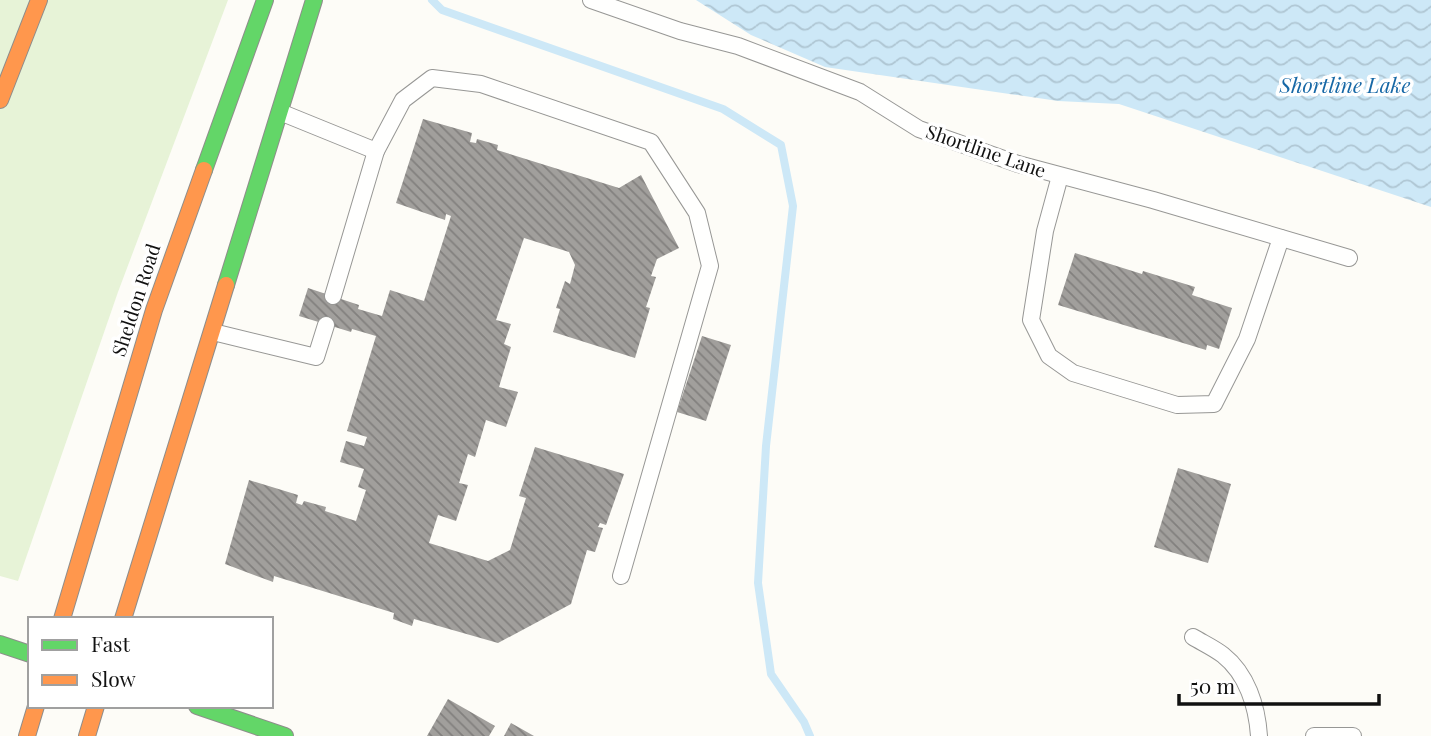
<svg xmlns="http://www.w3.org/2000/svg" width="1431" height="736" font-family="'Playfair Display',serif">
  <defs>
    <pattern id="water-waves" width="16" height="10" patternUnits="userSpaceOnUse" patternTransform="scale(1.75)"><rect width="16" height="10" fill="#cde8f7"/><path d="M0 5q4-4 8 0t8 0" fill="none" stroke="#afc6d3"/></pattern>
    <pattern id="building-back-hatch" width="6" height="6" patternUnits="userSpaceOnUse" patternTransform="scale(1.75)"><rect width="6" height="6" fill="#a19f9c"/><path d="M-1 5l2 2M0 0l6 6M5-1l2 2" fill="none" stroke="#82807e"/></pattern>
  </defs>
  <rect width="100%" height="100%" fill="#fdfcf7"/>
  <polygon fill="#e7f3d7" points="0,0 228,0 118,292 18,581 0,576"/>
  <polygon fill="url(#water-waves)" points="696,0 1431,0 1431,207 1119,104 1058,101 825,67 751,35"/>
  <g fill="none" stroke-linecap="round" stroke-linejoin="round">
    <polyline stroke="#cde8f7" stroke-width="8" points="432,0 442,10 723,109 781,145 793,206 766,446 758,583 771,674 804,722 810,736"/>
  </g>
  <g fill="url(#building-back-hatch)">
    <polygon points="423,119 472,133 470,142 476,143 477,139 498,145 497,150 619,188 641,175 679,248 657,259 651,276 656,277 646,307 650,308 635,358 553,332 560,309 556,308 565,281 570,284 575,265 569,252 524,238 496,320 511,324 504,344 511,347 499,387 518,392 506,427 486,420 475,457 468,454 459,483 468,485 456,521 438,515 429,543 488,561 510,550 526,498 519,496 535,447 624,474 606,525 600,523 598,527 603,528 595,552 587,550 571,604 498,643 414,619 412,626 393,619 394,613 274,576 273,582 225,564 249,480 298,495 296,503 302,505 304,501 326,507 325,511 356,521 366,490 358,487 364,469 340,462 346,441 364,446 367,437 347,431 376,336 352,329 351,332 299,316 308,288 359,305 358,309 382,316 390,290 424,301 451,216 446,214 445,220 396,203"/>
    <polygon points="1075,253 1142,274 1143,271 1195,287 1192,295 1232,308 1219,349 1207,345 1206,350 1058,305"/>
    <polygon points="702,336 731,345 706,421 677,412"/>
    <polygon points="1178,468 1231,484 1208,563 1154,547"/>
    <polygon points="448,699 495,726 489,736 427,736"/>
    <polygon points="511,723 534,736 504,736"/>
  </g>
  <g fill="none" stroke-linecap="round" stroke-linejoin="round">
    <g stroke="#979795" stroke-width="18">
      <g id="lane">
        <polyline points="591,0 680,31 738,46 860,92 919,129 1018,164 1153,200 1349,258"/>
        <polyline points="280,112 376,151"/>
        <polyline points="1060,176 1045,231 1031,320 1049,356 1073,373 1177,405 1214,404 1247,339 1281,238"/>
        <polyline points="333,296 376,151 403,100 432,78 481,84 651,142 697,213 710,266 621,576"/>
        <polyline points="213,332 316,357 326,325"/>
        <path d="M1193,637C1203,643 1214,648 1223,655C1247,674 1257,706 1259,736"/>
        <polyline points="1314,736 1353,736"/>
      </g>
    </g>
    <g stroke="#8e8d8b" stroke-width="18">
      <g id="fast">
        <polyline points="204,170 265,0"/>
        <polyline points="226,285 314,0"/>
        <polyline points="0,644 30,654"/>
        <polyline points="197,706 285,736"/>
      </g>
    </g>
    <g stroke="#8e8d8b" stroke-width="18">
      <g id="slow">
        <polyline points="0,100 39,0"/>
        <polyline points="62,619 154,310 204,170"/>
        <polyline points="123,619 226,285"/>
        <polyline points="27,736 36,706"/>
        <polyline points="87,736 96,706"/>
      </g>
    </g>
    <use href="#lane" stroke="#fffffe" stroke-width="16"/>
    <use href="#fast" stroke="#63d668" stroke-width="16"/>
    <use href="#slow" stroke="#ff974d" stroke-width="16"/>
  </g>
  <g text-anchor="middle" stroke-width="7" stroke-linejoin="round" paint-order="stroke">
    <g font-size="19" fill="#111" stroke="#fff">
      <text transform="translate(986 151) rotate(19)" y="7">Shortline Lane</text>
      <text transform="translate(136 300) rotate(-72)" y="7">Sheldon Road</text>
    </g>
    <g font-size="21" font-style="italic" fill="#1768a6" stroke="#fff">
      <text x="1345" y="93">Shortline Lake</text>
    </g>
  </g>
  <rect x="28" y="617" width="245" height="91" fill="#ffffff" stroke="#a0a0a0" stroke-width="2"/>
  <rect x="42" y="640" width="35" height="10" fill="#63d668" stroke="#a0a0a0" stroke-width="2"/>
  <text x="91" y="652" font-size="21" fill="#111111">Fast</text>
  <rect x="42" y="675" width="35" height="10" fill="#ff974d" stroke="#a0a0a0" stroke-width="2"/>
  <text x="91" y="687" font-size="21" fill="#111111">Slow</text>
  <path d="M1179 694v10h200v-10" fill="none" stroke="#111111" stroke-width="3.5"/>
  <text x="1190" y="694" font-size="21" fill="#111111" stroke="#ffffff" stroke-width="5" paint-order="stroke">50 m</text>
</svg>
